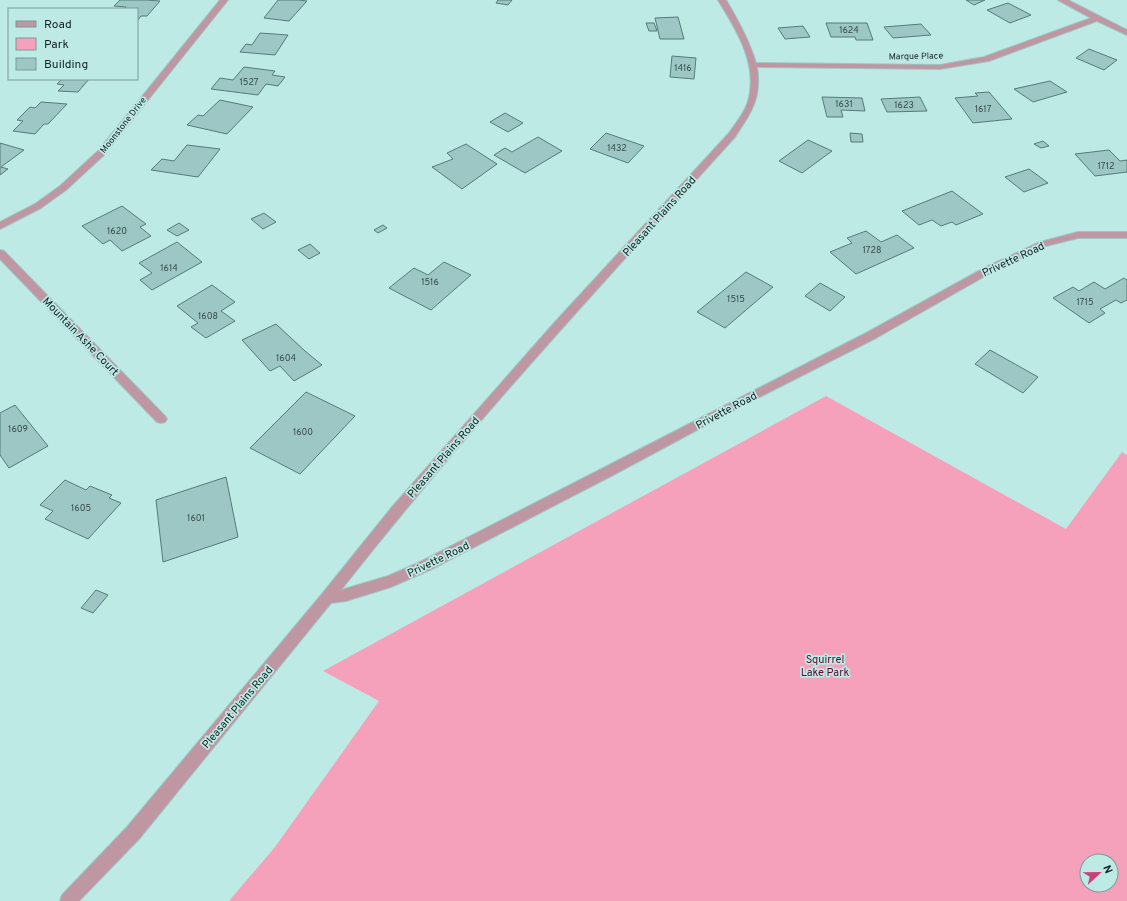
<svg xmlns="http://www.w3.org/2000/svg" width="1127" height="901" font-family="Overpass,sans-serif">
  <rect width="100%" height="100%" fill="#beeae6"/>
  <path fill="#f5a1bc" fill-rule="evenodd" d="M826,396L1066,529L1122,452L1127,455V901H229L275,847L379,701L323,671ZM1087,861H1111V885H1087Z"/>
  <g fill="#9dc7c4" stroke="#547b79">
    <polygon points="120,0 146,0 160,1 147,16 141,16 137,21 137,9 124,9 126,7 114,6"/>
    <polygon points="278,0 299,0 307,1 289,21 264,18"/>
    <polygon points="498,0 512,0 508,5 496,3"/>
    <polygon points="966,0 985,0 974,5"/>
    <polygon points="1008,3 1031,15 1010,23 987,10"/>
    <polygon points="678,17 684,39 660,39 655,18"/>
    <polygon points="646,23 654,23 657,31 649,31"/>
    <polygon points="826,23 867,23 873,40 856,40 855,37 831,37"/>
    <polygon points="921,24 931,35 893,38 884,27"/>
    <polygon points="803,26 810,37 785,39 778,28"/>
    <polygon points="260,33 288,35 275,55 240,52 246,44 252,45"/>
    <polygon points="1089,49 1117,60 1104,70 1076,58"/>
    <polygon points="672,56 696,58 694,79 670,77"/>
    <polygon points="244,67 275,71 272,75 285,77 278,86 266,84 258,95 211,89 220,78 233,80"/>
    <polygon points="62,79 89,79 78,92 58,91 64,85 57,84"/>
    <polygon points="1050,81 1067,92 1033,102 1014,89"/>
    <polygon points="989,92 1012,119 973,123 955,98 978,96 975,93"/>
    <polygon points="822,97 862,98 865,111 841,110 843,117 827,117"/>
    <polygon points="920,97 927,111 887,112 881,99"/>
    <polygon points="220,100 253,107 227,134 187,125 198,115 203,116"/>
    <polygon points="41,102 67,104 48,124 44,124 35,134 13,131 23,121 17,120 30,107 35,108"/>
    <polygon points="505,113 523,123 508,132 490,122"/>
    <polygon points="606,133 644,146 628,163 590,149"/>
    <polygon points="850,133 862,134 863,142 851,142"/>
    <polygon points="538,137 562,151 525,173 494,155 505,148 512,152"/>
    <polygon points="808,140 832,151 802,173 779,161"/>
    <polygon points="1043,141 1049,146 1041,148 1034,144"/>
    <polygon points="0,143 24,150 1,167 8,169 0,175"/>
    <polygon points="466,144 497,164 462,189 432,167 453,159 447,153"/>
    <polygon points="187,145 220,149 198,177 151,170 162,159 174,161"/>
    <polygon points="1109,150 1120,161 1127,160 1127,172 1095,176 1075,154"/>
    <polygon points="1029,169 1048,183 1024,192 1005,177"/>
    <polygon points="952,191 983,214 956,225 952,222 941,226 932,220 919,225 902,211"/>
    <polygon points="122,206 146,224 140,227 151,236 122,251 110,240 103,244 82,226"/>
    <polygon points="264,213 276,222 263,229 251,219"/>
    <polygon points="179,223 189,230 177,236 167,230"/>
    <polygon points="383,225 387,228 378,233 374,230"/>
    <polygon points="866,231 881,242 897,235 914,248 856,274 830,252 852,243 847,238"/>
    <polygon points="177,242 202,262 152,290 140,280 152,273 139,263"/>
    <polygon points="310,244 320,253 309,259 298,250"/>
    <polygon points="444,262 471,275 431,310 389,288 414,268 428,275"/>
    <polygon points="746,272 773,287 725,328 697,312"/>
    <polygon points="1124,278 1127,280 1127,300 1121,303 1116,300 1100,309 1105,313 1089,323 1053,298 1073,287 1079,291 1094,282 1105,289"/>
    <polygon points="820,283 845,297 830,311 805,296"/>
    <polygon points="212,285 235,302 221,311 235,321 206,338 191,327 198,323 177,306"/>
    <polygon points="276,324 305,351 322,365 294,381 280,366 270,371 242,340"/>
    <polygon points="990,350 1038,377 1023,393 975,364"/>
    <polygon points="306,392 355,416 300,474 250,448"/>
    <polygon points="15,405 48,446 9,468 0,455 0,413"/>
    <polygon points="226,477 238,537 163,562 156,500"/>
    <polygon points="65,480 86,490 90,486 112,495 109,498 121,503 88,539 45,519 53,511 40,505"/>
    <polygon points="96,590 108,595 93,613 81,608"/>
  </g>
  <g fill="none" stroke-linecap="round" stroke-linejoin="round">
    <g stroke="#9fc6c3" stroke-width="2">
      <g id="minor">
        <polygon points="220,0 228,0 104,155 66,190 41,208 0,229 0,222 35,204 60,186 98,151"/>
        <path d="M718,0H726C738,20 749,40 756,63L940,65L984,57L1091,18L1058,0H1068L1127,30V35L1097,21L989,61L940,69L757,67C762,98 751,113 735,137C601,285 465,432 341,590L388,576L420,562L868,332L986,267L1040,242L1078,232H1127V238H1078L1046,246L994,271L876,338L736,409L615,474L430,570L391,587L346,601L331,603L139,839L79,901H60L62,895L127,827L322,594L392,507L555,322L729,133C735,124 743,115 747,104C760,67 737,31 718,0Z"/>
        <polygon points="0,250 4,251 165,416 167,419 165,422 161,423 157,422 0,259"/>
      </g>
    </g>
    <use href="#minor" fill="#be97a2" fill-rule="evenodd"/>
  </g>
  <g text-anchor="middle" stroke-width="3.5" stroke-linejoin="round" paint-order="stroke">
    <g font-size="9" fill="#364c4a">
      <text x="849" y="33">1624</text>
      <text x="683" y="71">1416</text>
      <text x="249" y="85">1527</text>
      <text x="844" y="107">1631</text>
      <text x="904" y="108">1623</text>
      <text x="983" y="112">1617</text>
      <text x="617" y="151">1432</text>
      <text x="1106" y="169">1712</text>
      <text x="117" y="234">1620</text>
      <text x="872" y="253">1728</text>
      <text x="169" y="271">1614</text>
      <text x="430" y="285">1516</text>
      <text x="736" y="302">1515</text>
      <text x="1085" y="305">1715</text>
      <text x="208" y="319">1608</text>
      <text x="286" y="361">1604</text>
      <text x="18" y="432">1609</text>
      <text x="303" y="435">1600</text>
      <text x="81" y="511">1605</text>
      <text x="196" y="521">1601</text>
    </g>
    <g font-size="9" fill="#132322" stroke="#beeae6">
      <text transform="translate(916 56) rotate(-1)" y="3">Marque Place</text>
      <text transform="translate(123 125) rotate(-52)" y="3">Moonstone Drive</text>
    </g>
    <g font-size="11" fill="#132322" stroke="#beeae6">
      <text transform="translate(659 216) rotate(-48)" y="4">Pleasant Plains Road</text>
      <text transform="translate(1013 259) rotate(-25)" y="4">Privette Road</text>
      <text transform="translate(81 336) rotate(46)" y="4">Mountain Ashe Court</text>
      <text transform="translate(726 410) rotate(-28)" y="4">Privette Road</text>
      <text transform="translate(443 457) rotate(-49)" y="4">Pleasant Plains Road</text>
      <text transform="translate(438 559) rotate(-26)" y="4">Privette Road</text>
      <text transform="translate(237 707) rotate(-50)" y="4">Pleasant Plains Road</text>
    </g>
    <g font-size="11" fill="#590d2f" stroke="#beeae6">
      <text x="825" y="663">Squirrel<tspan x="825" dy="13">Lake Park</tspan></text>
    </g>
  </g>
  <rect x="8" y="8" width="130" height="72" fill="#beeae6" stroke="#7a9a98"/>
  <rect x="16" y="21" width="20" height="6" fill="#be97a2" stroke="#7a9a98"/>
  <text x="44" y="28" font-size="12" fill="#132322">Road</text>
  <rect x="16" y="38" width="20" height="12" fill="#f5a1bc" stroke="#7a9a98"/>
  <text x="44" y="48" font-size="12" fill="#132322">Park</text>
  <rect x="16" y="58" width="20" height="12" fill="#9dc7c4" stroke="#7a9a98"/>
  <text x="44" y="68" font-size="12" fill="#132322">Building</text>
  <g transform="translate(1099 873) rotate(68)"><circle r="19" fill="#beeae6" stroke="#7a9a98"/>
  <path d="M0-3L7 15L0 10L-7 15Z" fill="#ca4079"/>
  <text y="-6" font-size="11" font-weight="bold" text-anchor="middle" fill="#132322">N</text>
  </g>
</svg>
